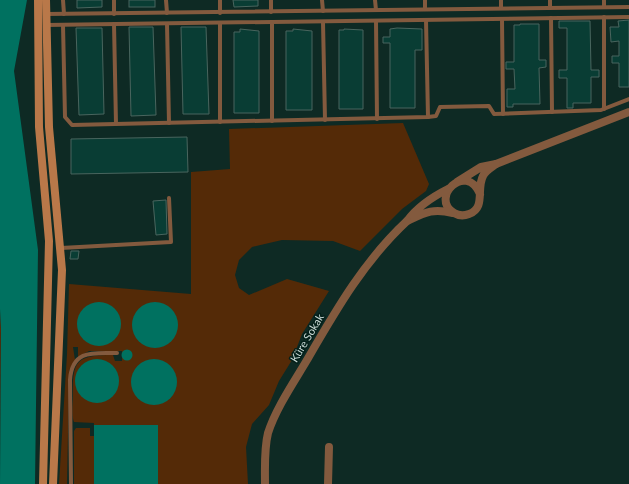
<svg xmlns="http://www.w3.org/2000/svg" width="629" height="484" font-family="Lato,sans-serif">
  <rect width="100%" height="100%" fill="#0e2a24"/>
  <g fill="#542a07">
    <path d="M403,123L429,184L426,191L402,209L360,251L333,241L282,240L252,247L239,260L235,275L239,288L249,295L287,279L329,291L302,334L292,360L279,381L269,405L252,424L246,447L248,484H158V425H94V423L74,422C71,414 73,404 73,396C72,360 77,355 113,355L115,361H122V351H89L78,357V347H73L75,360L69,371V381L67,484H59L67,354L69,284L191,294V172L230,169L229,129Z"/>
    <polygon points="0,309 1,328 0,464"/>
    <polygon points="76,428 90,428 90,436 94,436 94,484 74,484 74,431"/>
  </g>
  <g fill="#007160">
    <polygon points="0,0 27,0 14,71 38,250 35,484 0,484 1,329 0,309"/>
    <circle cx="99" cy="324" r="22"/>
    <circle cx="155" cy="325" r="23"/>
    <circle cx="127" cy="355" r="5.5"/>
    <circle cx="97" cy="381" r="22"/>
    <circle cx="154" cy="382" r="23"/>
    <rect x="94" y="425" width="64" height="59"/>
  </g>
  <g fill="#093d34" stroke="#49655e">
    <polygon points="77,0 102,0 102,7 77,8"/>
    <rect x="129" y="0" width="26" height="7"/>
    <polygon points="233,0 258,0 258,6 234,7"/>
    <polygon points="629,20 629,87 619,87 619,63 612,63 612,56 619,56 619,41 611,42 610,27 619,27 618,21"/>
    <polygon points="559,21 590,21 591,70 599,70 599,77 591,77 591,103 573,103 573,108 567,108 567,78 559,78 559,70 567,70 567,28 559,28"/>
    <polygon points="520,24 539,24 539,60 546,60 546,67 539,68 540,104 513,104 513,107 507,107 507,89 515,89 514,69 506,69 506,62 514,62 514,25 520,25"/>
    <polygon points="129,27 153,27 156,115 131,116"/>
    <polygon points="181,27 206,27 209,114 183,114"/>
    <polygon points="76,28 102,28 104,114 79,115"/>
    <polygon points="397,28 422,29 422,50 415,50 415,108 390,108 390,43 383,43 383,37 390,37 390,29"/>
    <polygon points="240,29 259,31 259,113 234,113 234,32 240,32"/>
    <polygon points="293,29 312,31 312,110 286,110 286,31 293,31"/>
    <polygon points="344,29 363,30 363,109 339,109 339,30 344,30"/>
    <polygon points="187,137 188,172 71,174 71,139"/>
    <polygon points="166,200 167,234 156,235 153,201"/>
    <polygon points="71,251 79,251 78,259 70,259"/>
  </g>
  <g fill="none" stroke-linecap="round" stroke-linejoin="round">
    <g stroke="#835a3e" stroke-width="4">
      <polyline points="63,0 64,14"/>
      <polyline points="114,0 114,14"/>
      <polyline points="166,0 167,13"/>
      <polyline points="220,0 220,13"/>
      <polyline points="271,0 271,12"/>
      <polyline points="322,0 323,11"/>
      <polyline points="375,0 376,10"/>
      <polyline points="501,0 501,8"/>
      <polyline points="604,0 604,7"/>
      <polyline points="550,8 550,0"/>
      <polyline points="425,9 425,0"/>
      <polyline points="46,14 629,7"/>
      <polyline points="604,17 604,109"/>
      <polyline points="551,18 552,112"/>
      <polyline points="502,19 503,114"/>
      <polyline points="426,20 428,117"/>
      <polyline points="376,21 377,119"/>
      <polyline points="323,22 325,120"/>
      <polyline points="220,23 220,122"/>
      <polyline points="272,23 272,121"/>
      <polyline points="114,24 116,124"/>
      <polyline points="167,24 169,123"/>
      <polyline points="46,25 629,17"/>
      <polyline points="63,25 65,117 72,125 428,117 436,116 440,107 489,106 494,114 601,110 629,99"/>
      <polyline points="61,248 171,242 169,198"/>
      <path d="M71,484L70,380C72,349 94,353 117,353"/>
    </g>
    <polyline stroke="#835a3e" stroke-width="8" points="328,484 329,447"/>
    <g stroke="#835a3e" stroke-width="8">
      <polyline points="496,164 629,112"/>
      <path d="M457,182L481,167L496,164C492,167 485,171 483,176C476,189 486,208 469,214C464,216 459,216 454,213C429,198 466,161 480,194"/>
      <path d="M448,189C432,197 418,206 407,221C426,212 433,208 453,213"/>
      <path d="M265,484C265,467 264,449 268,433C276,408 294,382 307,360C336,310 364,261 407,221"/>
    </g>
    <g stroke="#b97849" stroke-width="8">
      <polyline points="38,0 39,127 49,241 43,484"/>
      <polyline points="46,0 49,127 62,270 53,484"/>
    </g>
  </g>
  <g text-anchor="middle" stroke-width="3" stroke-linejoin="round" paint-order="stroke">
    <g font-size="11" fill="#c9d9d5" stroke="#04201a">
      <text transform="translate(307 338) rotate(-59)" y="4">Küre Sokak</text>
    </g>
  </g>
</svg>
